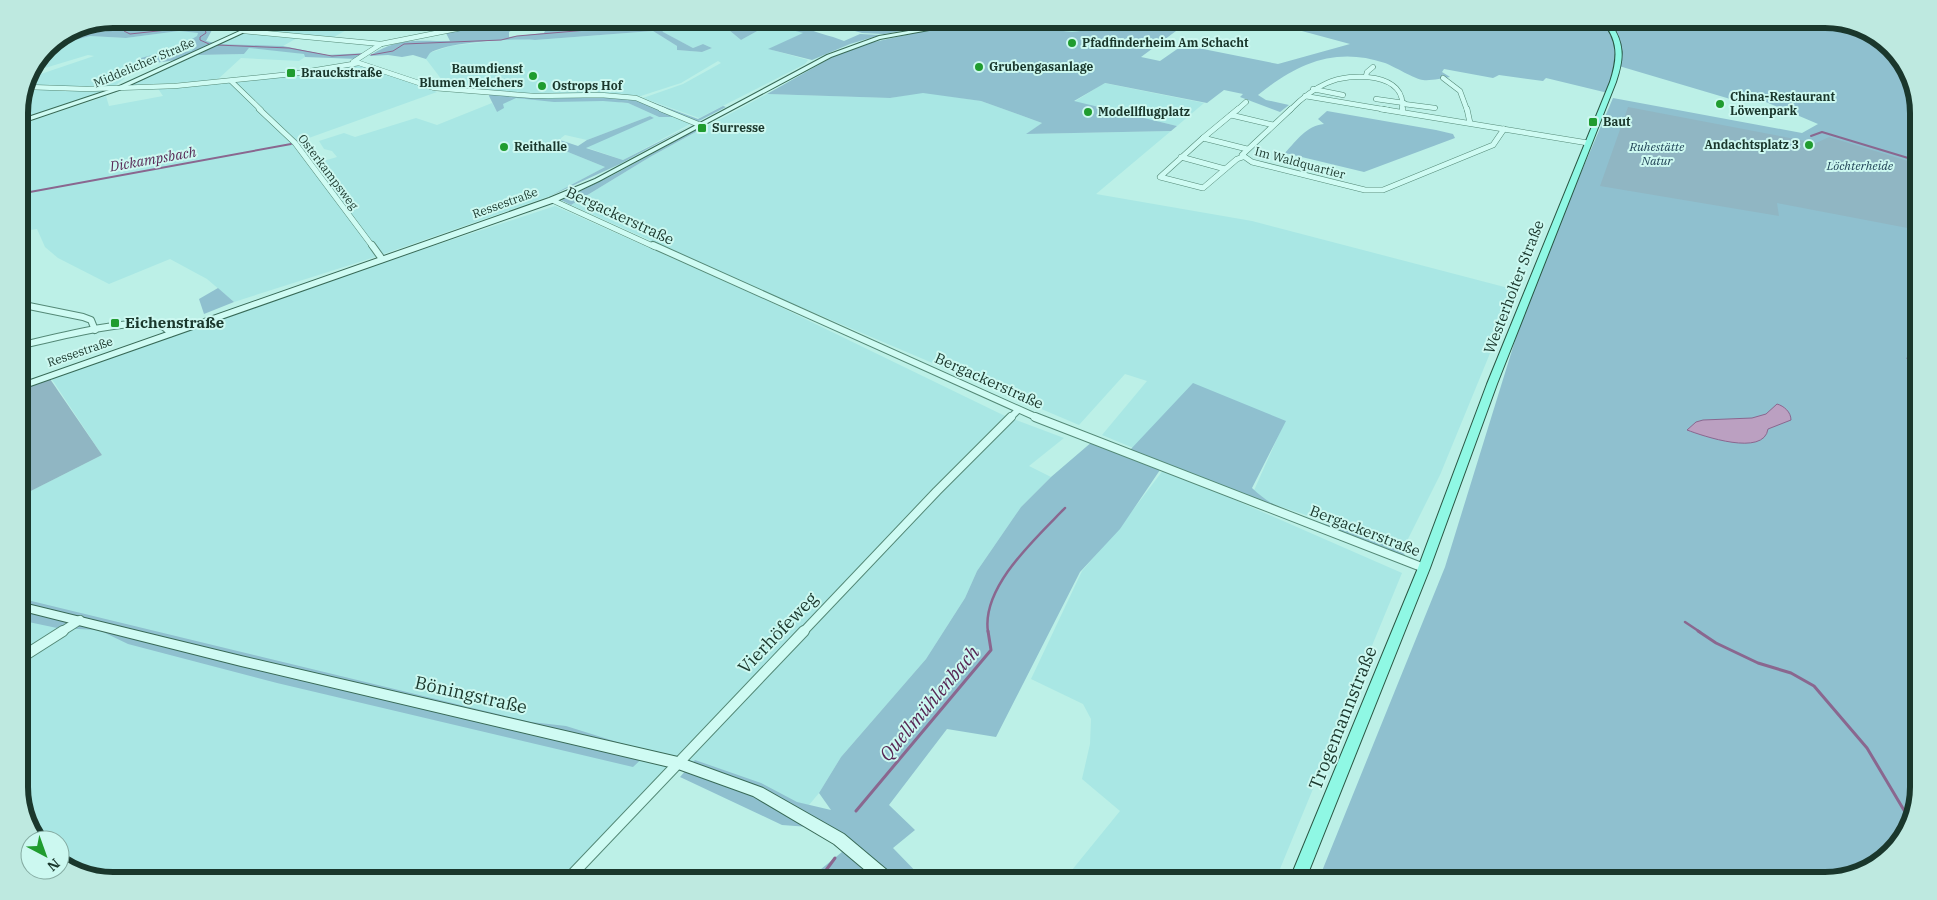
<svg xmlns="http://www.w3.org/2000/svg" width="1937" height="900" font-family="'IBM Plex Serif',serif">
  <rect width="100%" height="100%" fill="#bcf0e7"/>
  <g fill="#a9e7e4">
    <polygon points="112,19 116,23 114,28 109,31 80,33 47,45 77,26"/>
    <polygon points="275,19 366,19 334,37 304,34 283,46 220,44"/>
    <polygon points="568,19 597,20 703,19 624,27 605,26 545,31 543,22"/>
    <polygon points="1020,19 1039,19 1082,25 1097,24 1095,20 1090,19 1191,19 1175,31 1126,20 1097,29 1072,32 1037,28 1007,28"/>
    <polygon points="718,21 741,40 770,24 804,33 769,49 808,60 805,64 699,118 643,98 683,84 721,63 718,61 681,83 619,103 628,103 659,117 673,117 690,124 623,160 585,147 654,118 650,116 587,140 565,135 561,138 558,148 605,167 550,196 375,257 234,302 207,279 170,259 109,284 58,258 45,247 37,229 19,232 19,125 106,96 109,106 163,96 157,87 362,64 437,92 292,144 330,193 310,165 337,157 332,151 324,149 319,141 344,133 355,137 416,118 437,125 492,103 497,112 497,91 426,85 442,80 426,59 429,53 451,46 517,38 535,40 653,31 677,46 677,50 702,52 712,48 703,44 693,48 662,32 660,27"/>
    <polygon points="179,31 198,33 197,46 191,51 173,52 142,58 141,65 111,89 19,120 19,106 32,77 94,56 88,55 35,71 45,48 90,36 126,38"/>
    <polygon points="249,48 284,51 304,54 305,57 299,61 241,58 216,81 131,85 197,55 244,54"/>
    <polygon points="1104,83 1204,103 1177,126 1074,102"/>
    <polygon points="923,92 981,101 1042,123 1027,134 1171,131 1096,194 1252,221 1516,290 1440,475 1404,547 1251,497 1285,421 1136,449 1102,435 1147,381 1125,374 1079,425 777,297 571,205 650,157 767,94 890,98"/>
    <polygon points="555,206 762,298 1003,415 1064,438 1029,466 1051,477 1021,507 977,571 965,598 926,659 841,757 819,793 799,817 678,763 559,881 112,881 76,874 60,861 60,840 35,840 19,794 19,497 102,455 51,378 387,261"/>
    <polygon points="1164,469 1402,573 1275,881 1063,881 1120,811 1082,779 1090,744 1091,719 1083,704 1031,679 1082,571 1120,527"/>
  </g>
  <g fill="#8fc0cf">
    <polygon points="112,19 155,19 162,25 172,23 176,27 202,25 212,30 206,41 215,43 176,60 141,65 141,58 163,52 165,54 191,51 197,46 192,39 197,36 198,33 179,31 126,38 90,36 45,48 47,45 80,33 109,31 114,28 116,23"/>
    <path d="M508,19H519L508,20L512,30L509,32V37L544,33L545,31L605,26L624,27L703,19H970L884,34L862,33L830,24L801,25C813,33 830,35 844,41L860,34L880,35L850,44L812,60L768,49L803,33L770,24L741,40L718,21L660,27L663,32L693,48L703,44L712,48L702,52L677,50V46L653,31L535,40C515,38 446,42 430,53C429,54 427,58 426,59L413,55L402,57L388,55L369,56C399,37 417,41 450,41L445,31Z"/>
    <path d="M991,19H1020L1008,28H1037L1072,32L1097,29L1126,20L1176,31L1141,57L1160,61L1183,45L1278,64L1350,44L1287,27L1235,19H1825L1861,26L1902,60L1918,106V788L1911,824L1877,865L1825,881H1318L1445,567L1530,292L1613,98L1802,133L1818,124L1766,102L1737,101L1619,66L1608,93L1546,78L1543,81L1499,75L1493,78L1444,69L1442,72L1450,77C1442,78 1431,81 1423,80C1415,79 1395,67 1385,63C1335,46 1296,64 1258,95L1266,100L1289,105L1280,112L1240,97L1243,94L1224,90L1207,103L1105,83L1074,101L1177,126L1171,131L1026,134L1042,123L981,101L923,93L890,98L767,94L836,55L865,44L924,31L979,23Z"/>
    <polygon points="220,44 283,46 327,55 368,53 358,59 305,57 304,54 249,48 244,54 197,55"/>
    <polygon points="490,91 548,99 597,97 633,99 646,104 652,102 698,119 723,106 726,107 697,122 682,117 659,117 628,103 603,101 554,102 516,98 503,104 504,108 497,112 489,96"/>
    <path d="M1327,111L1436,130L1453,134L1455,138L1364,172L1285,153C1297,140 1306,126 1324,124L1318,119Z"/>
    <polygon points="650,116 654,118 586,148 623,160 692,125 620,164 550,196 605,167 558,148 564,143 559,142 560,140 578,146 587,140"/>
    <polygon points="701,127 705,127 650,157 571,205 561,200 615,174"/>
    <polygon points="218,288 234,302 204,314 199,299"/>
    <path d="M1193,383L1286,421L1252,488C1278,513 1306,518 1339,528C1360,534 1381,541 1402,548L1407,561L1130,450Z"/>
    <polygon points="1093,441 1162,467 1120,529 1080,572 996,737 947,729 889,805 915,830 893,848 925,881 858,881 848,874 836,881 809,881 815,874 853,843 836,829 782,825 680,777 695,760 761,783 797,802 831,810 819,793 841,757 926,659 965,598 977,571 1021,507 1051,477"/>
    <polygon points="19,598 531,722 566,726 649,752 633,767 277,683 128,644 99,630 57,628 19,620"/>
  </g>
  <g fill="#90b6c3">
    <polygon points="423,19 508,19 439,31"/>
    <polygon points="1628,107 1816,143 1829,137 1918,164 1918,230 1777,203 1779,216 1600,186"/>
    <polygon points="50,379 102,455 19,497 19,390"/>
  </g>
  <g fill="#bba0c1" stroke="#8a678f">
    <polygon points="1910,332 1918,333 1918,376 1910,369 1910,362 1907,359 1910,346 1908,334"/>
    <path d="M1777,404C1784,406 1791,412 1791,420L1768,429C1764,457 1703,436 1687,430L1696,422L1703,420L1752,418L1766,414Z"/>
  </g>
  <g fill="none" stroke-linecap="round" stroke-linejoin="round">
    <g stroke="#8a678f" stroke-width="1">
      <polyline points="121,19 124,31 130,34 185,28 205,29 206,33 200,37 200,40 209,44"/>
      <polyline points="760,19 790,22 812,19"/>
      <polyline points="216,45 289,48 332,56 363,54"/>
      <polyline points="371,55 393,51 404,44 501,40 517,36 716,19"/>
    </g>
    <g stroke="#8a678f" stroke-width="2">
      <polyline points="1811,136 1822,132 1918,161"/>
      <polyline points="19,194 291,144"/>
    </g>
    <g stroke="#8a678f" stroke-width="2.5">
      <polyline points="1685,622 1700,632"/>
      <path d="M988,632C981,587 1036,538 1065,508"/>
    </g>
    <g stroke="#8a678f" stroke-width="3">
      <polyline points="1698,631 1716,643 1758,663 1791,673 1814,686 1867,748 1911,822"/>
      <polyline points="856,811 991,650 988,631"/>
      <polyline points="818,881 835,858"/>
    </g>
    <g stroke="#548977" stroke-width="5.5">
      <g id="street-far4">
        <polyline points="231,26 247,29"/>
        <polyline points="244,31 381,44"/>
        <polyline points="353,62 381,44 471,26 523,19"/>
        <polyline points="1366,76 1367,72 1373,67"/>
        <polyline points="1443,78 1460,91 1467,110"/>
        <polyline points="231,81 261,110"/>
        <polyline points="28,87 87,89 175,86 292,74 359,63 434,88 534,96 601,95 636,98 664,110"/>
        <polyline points="1313,89 1343,95"/>
        <polyline points="1305,96 1388,110"/>
        <polyline points="1376,99 1404,103"/>
        <polyline points="1404,104 1435,108"/>
        <polyline points="1237,110 1246,102"/>
        <path d="M1290,110C1301,99 1313,89 1327,83C1350,72 1408,72 1402,110"/>
      </g>
    </g>
    <g stroke="#548977" stroke-width="6">
      <g id="street-far3">
        <polyline points="259,109 295,143 373,247"/>
        <polyline points="661,109 700,125"/>
        <polyline points="1238,109 1203,138 1247,149"/>
        <polyline points="1291,109 1242,155 1252,162 1365,190 1383,190 1493,145 1504,129"/>
        <polyline points="1381,109 1588,143"/>
        <polyline points="1467,109 1470,123"/>
        <polyline points="1402,112 1403,109"/>
        <polyline points="1231,115 1273,125"/>
        <polyline points="1203,138 1160,177 1203,188 1237,159 1243,157"/>
        <polyline points="1181,157 1225,169"/>
        <polyline points="552,200 655,247"/>
      </g>
    </g>
    <g stroke="#548977" stroke-width="8">
      <g id="street-far2">
        <polyline points="372,245 382,259"/>
        <polyline points="653,245 1038,418"/>
        <polyline points="19,304 83,317 91,320 95,330"/>
        <path d="M19,346C50,339 134,316 162,326C165,327 168,331 171,333"/>
        <polyline points="1010,418 1018,410"/>
      </g>
    </g>
    <g stroke="#548977" stroke-width="10">
      <g id="street-far1">
        <polyline points="1035,417 1424,568"/>
        <polyline points="61,632 80,620"/>
        <polyline points="803,632 937,491 1011,417"/>
      </g>
    </g>
    <g stroke="#548977" stroke-width="12">
      <g id="street">
        <polyline points="19,659 63,631"/>
        <polyline points="566,881 804,631"/>
      </g>
    </g>
    <g stroke="#386a57" stroke-width="2">
      <g id="secondary">
        <polygon points="266,19 273,19 119,90 19,124 19,120 115,88"/>
        <polygon points="979,19 989,19 880,39 831,57 599,181 555,202 19,390 19,384 549,198 595,179 827,55 879,36"/>
        <polygon points="19,602 241,656 678,757 763,788 844,834 894,876 896,881 878,881 834,844 753,796 678,769 241,666 19,610"/>
      </g>
    </g>
    <g stroke="#295643" stroke-width="2">
      <path id="primary" d="M1601,19H1607L1610,22C1625,44 1624,58 1616,82L1497,384L1430,568L1305,881H1289L1418,568L1487,384L1610,82C1618,57 1619,41 1601,19Z"/>
    </g>
    <use href="#street-far4" stroke="#cffbf3" stroke-width="4.5"/>
    <use href="#street-far3" stroke="#cffbf3" stroke-width="5"/>
    <use href="#street-far2" stroke="#cffbf3" stroke-width="6"/>
    <use href="#street-far1" stroke="#cffbf3" stroke-width="8"/>
    <use href="#street" stroke="#cffbf3" stroke-width="10"/>
    <use href="#secondary" fill="#cffbf3" fill-rule="evenodd"/>
    <use href="#primary" fill="#8ff8e4" fill-rule="evenodd"/>
  </g>
  <g fill="#209c2f" stroke="#ccf8f0" stroke-width="2">
    <circle cx="1072" cy="43" r="5"/>
    <circle cx="979" cy="67" r="5"/>
    <rect x="286" y="68" width="10" height="10" rx="2.5"/>
    <circle cx="533" cy="76" r="5"/>
    <circle cx="542" cy="86" r="5"/>
    <circle cx="1720" cy="104" r="5"/>
    <circle cx="1088" cy="112" r="5"/>
    <rect x="1588" y="117" width="10" height="10" rx="2.5"/>
    <rect x="697" y="123" width="10" height="10" rx="2.5"/>
    <circle cx="1809" cy="145" r="5"/>
    <circle cx="504" cy="147" r="5"/>
    <rect x="110" y="318" width="10" height="10" rx="2.5"/>
  </g>
  <g text-anchor="middle" stroke-width="4" stroke-linejoin="round" paint-order="stroke">
    <g font-size="12" font-weight="bold" fill="#1a372c" stroke="#ccf8f0" text-anchor="start">
      <text x="1082" y="47">Pfadfinderheim Am Schacht</text>
      <text x="989" y="71">Grubengasanlage</text>
      <text x="523" y="73" text-anchor="end">Baumdienst<tspan x="523" dy="14">Blumen Melchers</tspan></text>
      <text x="301" y="77">Brauckstraße</text>
      <text x="552" y="90">Ostrops Hof</text>
      <text x="1730" y="101">China-Restaurant<tspan x="1730" dy="14">Löwenpark</tspan></text>
      <text x="1098" y="116">Modellflugplatz</text>
      <text x="1603" y="126">Baut</text>
      <text x="712" y="132">Surresse</text>
      <text x="1799" y="149" text-anchor="end">Andachtsplatz 3</text>
      <text x="514" y="151">Reithalle</text>
    </g>
    <g font-size="12" fill="#1a372c" stroke="#ccf8f0">
      <text transform="translate(144 63) rotate(-23)" y="4">Middelicher Straße</text>
      <text transform="translate(1300 163) rotate(15)" y="4">Im Waldquartier</text>
      <text transform="translate(328 172) rotate(53)" y="4">Osterkampsweg</text>
      <text transform="translate(505 203) rotate(-20)" y="4">Ressestraße</text>
      <text transform="translate(80 352) rotate(-19)" y="4">Ressestraße</text>
    </g>
    <g font-size="12" font-style="italic" fill="#1f4155" stroke="#ccf8f0">
      <text x="1657" y="151">Ruhestätte<tspan x="1657" dy="14">Natur</tspan></text>
      <text x="1860" y="170">Löchterheide</text>
    </g>
    <g font-size="14" font-style="italic" fill="#582855" stroke="#ccf8f0">
      <text transform="translate(153 159) rotate(-10)" y="5">Dickampsbach</text>
    </g>
    <g font-size="15" fill="#1a372c" stroke="#ccf8f0">
      <text transform="translate(620 216) rotate(25)" y="5">Bergackerstraße</text>
      <text transform="translate(1514 287) rotate(-69)" y="5">Westerholter Straße</text>
      <text transform="translate(989 381) rotate(24)" y="5">Bergackerstraße</text>
      <text transform="translate(1365 531) rotate(21)" y="5">Bergackerstraße</text>
    </g>
    <g font-size="15" font-weight="bold" fill="#1a372c" stroke="#ccf8f0" text-anchor="start">
      <text x="125" y="328">Eichenstraße</text>
    </g>
    <g font-size="18" fill="#1a372c" stroke="#ccf8f0">
      <text transform="translate(778 633) rotate(-46)" y="6">Vierhöfeweg</text>
      <text transform="translate(471 695) rotate(13)" y="6">Böningstraße</text>
      <text transform="translate(1343 718) rotate(-68)" y="6">Trogemannstraße</text>
    </g>
    <g font-size="19" font-style="italic" fill="#582855" stroke="#ccf8f0">
      <text transform="translate(929 703) rotate(-50)" y="7">Quellmühlenbach</text>
    </g>
  </g>
  <path d="M0 0H1937V900H0ZM113 28H1825A85 85 0 0 1 1910 113V787A85 85 0 0 1 1825 872H113A85 85 0 0 1 28 787V113A85 85 0 0 1 113 28Z" fill="#bee9e0" fill-rule="evenodd"/>
  <path fill="none" stroke="#1a372c" stroke-width="6" d="M113 28H1825A85 85 0 0 1 1910 113V787A85 85 0 0 1 1825 872H113A85 85 0 0 1 28 787V113A85 85 0 0 1 113 28Z"/>
  <g transform="translate(45 855) rotate(139)"><circle r="24" fill="#ccf8f0" stroke="#85aba2"/>
  <path d="M0-4L9 19L0 12L-9 19Z" fill="#209c2f"/>
  <text y="-8" font-size="14" font-weight="bold" text-anchor="middle" fill="#1a372c">N</text>
  </g>
</svg>
